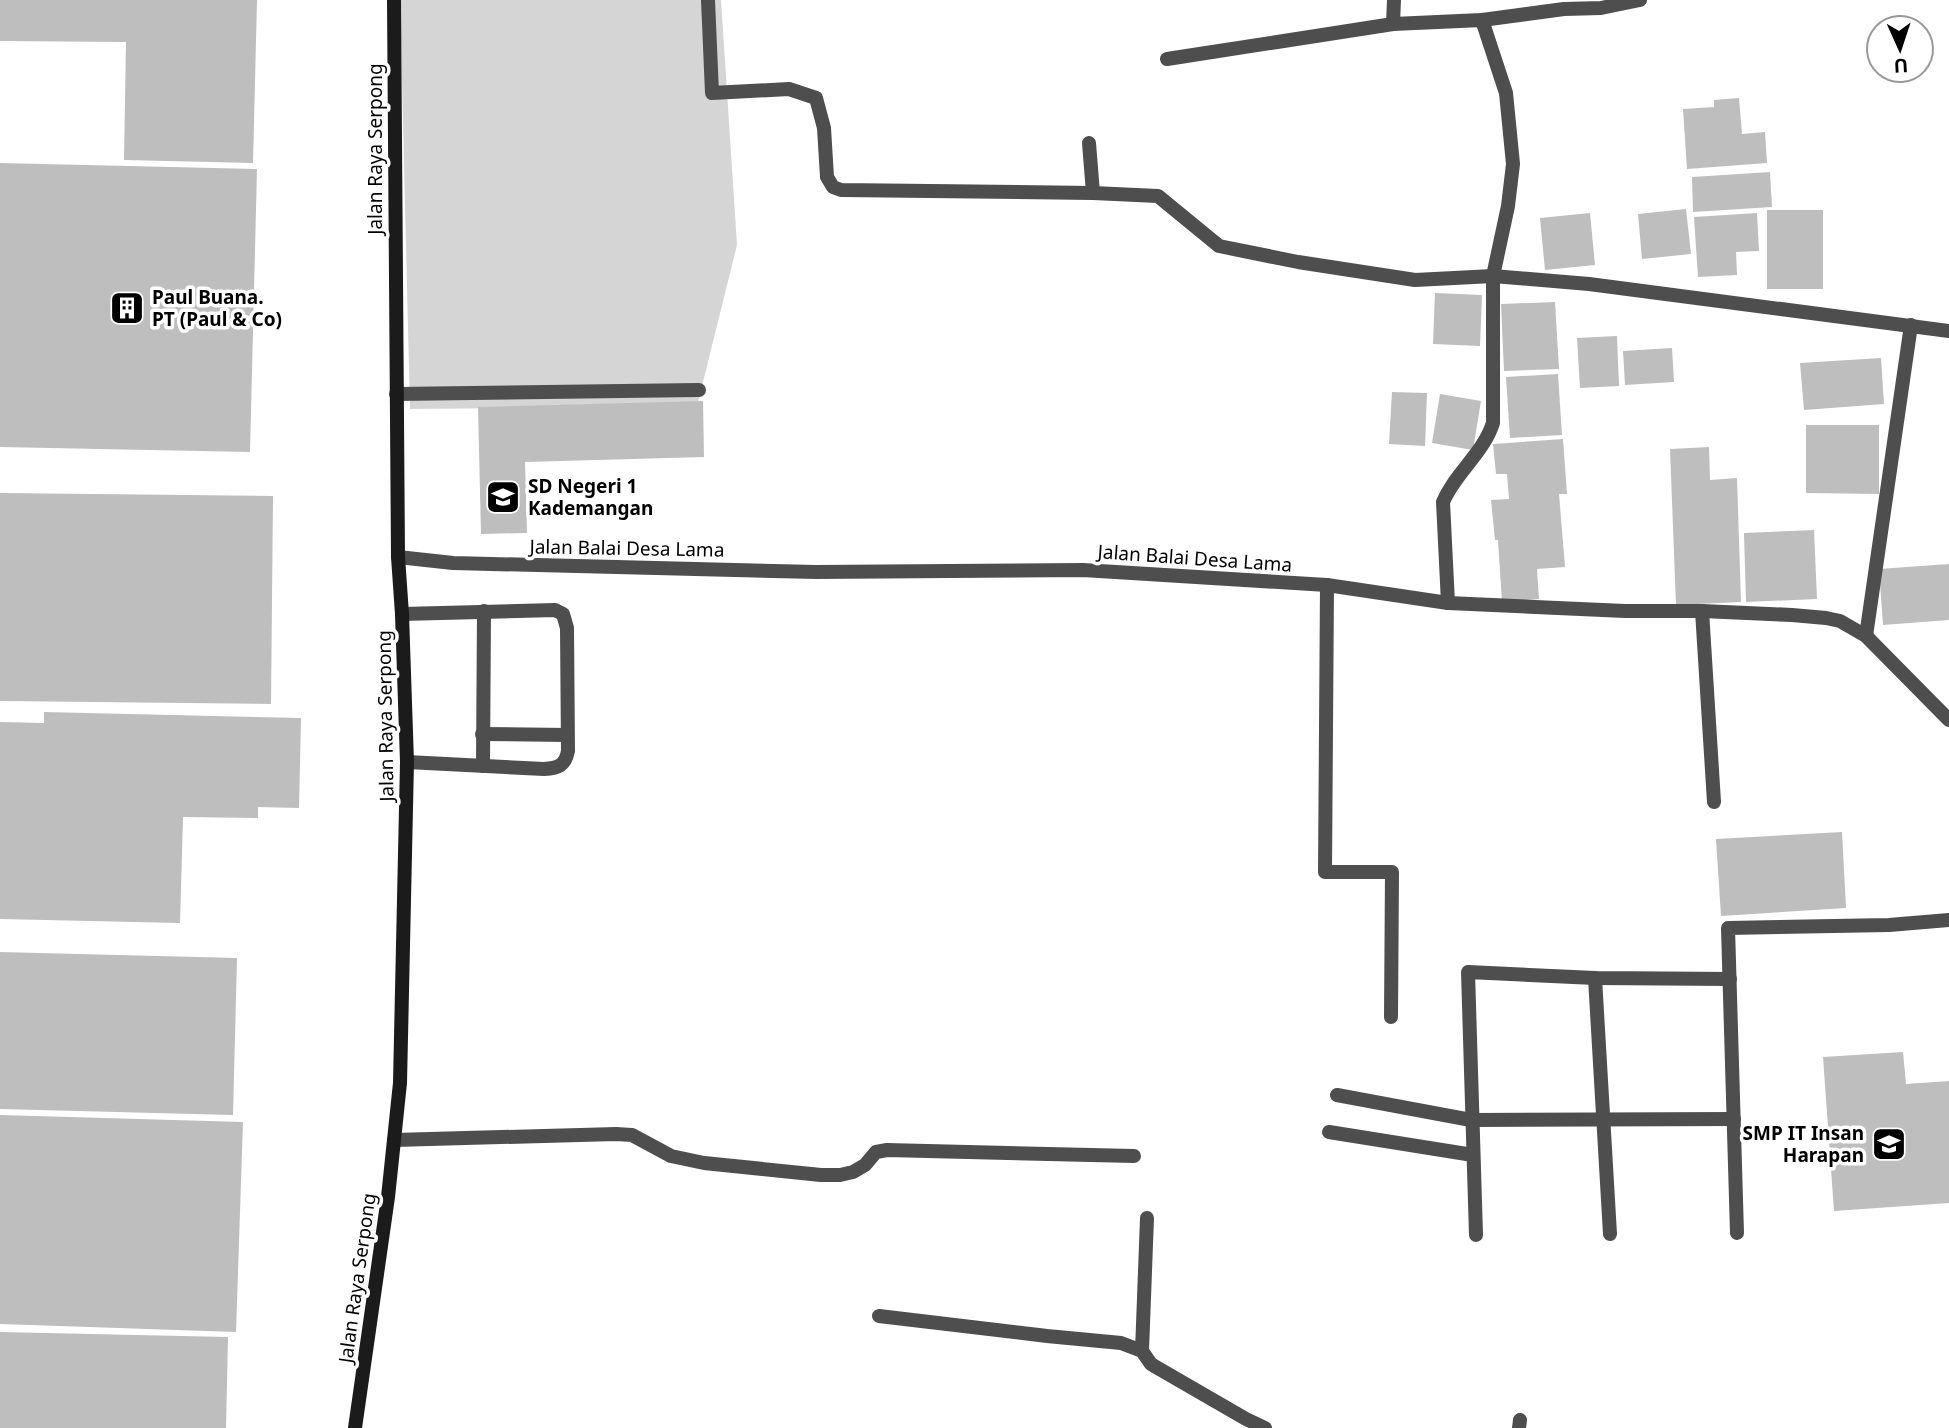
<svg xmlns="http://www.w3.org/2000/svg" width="1949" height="1428" font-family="'Noto Sans',sans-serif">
  <rect width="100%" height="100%" fill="#fff"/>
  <polygon fill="#d5d5d5" points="400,0 721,0 737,245 697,406 410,409"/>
  <g fill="#bebebe">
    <polygon points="0,0 257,0 253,163 124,160 126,42 0,41"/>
    <polygon points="1739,98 1742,134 1765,132 1767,163 1687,169 1683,109 1714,107 1714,100"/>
    <polygon points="0,163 257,169 250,452 0,447"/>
    <polygon points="1770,172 1772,207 1693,212 1692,177"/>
    <polygon points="1686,209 1691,254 1642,259 1638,214"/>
    <rect x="1767" y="210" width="56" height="79"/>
    <polygon points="1590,213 1595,265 1545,270 1540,218"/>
    <polygon points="1757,213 1759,251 1736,252 1737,275 1698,277 1694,217"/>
    <polygon points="1435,293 1482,295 1480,346 1433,344"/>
    <polygon points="1555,302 1559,369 1504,371 1501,304"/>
    <polygon points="1617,336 1619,386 1580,388 1577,338"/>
    <polygon points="1672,348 1674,382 1625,385 1623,351"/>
    <polygon points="1881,358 1884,404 1804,410 1800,363"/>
    <polygon points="1558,374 1562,435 1510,438 1506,377"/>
    <polygon points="1392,392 1427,393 1425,446 1389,444"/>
    <polygon points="1440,394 1481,401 1473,450 1432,443"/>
    <polygon points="703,401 704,457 525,462 527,533 481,534 478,407"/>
    <polygon points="1806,425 1879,425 1879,494 1806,493"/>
    <polygon points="1563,439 1567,494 1559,494 1565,567 1537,569 1539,599 1502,602 1498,540 1495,540 1491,500 1509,499 1507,474 1496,474 1493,444"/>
    <polygon points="1709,447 1710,480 1737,478 1741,602 1676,605 1670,449"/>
    <polygon points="0,493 273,496 271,704 0,701"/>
    <polygon points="1814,530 1817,599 1746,602 1744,533"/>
    <polygon points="1949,564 1949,620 1883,625 1879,569"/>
    <polygon points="44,712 301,718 299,808 258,807 258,818 183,817 180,923 0,919 0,722 44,723"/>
    <polygon points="1842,832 1846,908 1721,916 1716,839"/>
    <polygon points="0,952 237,958 233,1115 0,1109"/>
    <polygon points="1903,1052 1906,1084 1949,1081 1949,1203 1834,1211 1823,1057"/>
    <polygon points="0,1115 243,1122 236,1332 0,1324"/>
    <polygon points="0,1332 228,1337 226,1428 0,1428"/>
  </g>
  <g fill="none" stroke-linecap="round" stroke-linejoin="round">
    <g stroke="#4e4e4e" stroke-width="14">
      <path d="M402,614L555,610L563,614L567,628L568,751C565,766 558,768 544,769L407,762"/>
      <polyline points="482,734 567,735"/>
      <polyline points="483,766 484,611"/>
    </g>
    <g stroke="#4e4e4e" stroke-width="14">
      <polyline points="708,0 712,93 789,89 816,98 824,128 827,177 833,187 841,190 1093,193 1158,196 1219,246 1298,262 1415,280 1493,276 1589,284 1949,331"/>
      <polyline points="1393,24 1394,0"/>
      <polyline points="1167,59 1393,24 1482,20 1564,9 1601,8 1640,0"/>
      <polyline points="1089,143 1093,193"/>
      <polyline points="396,394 699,390"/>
      <polyline points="398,557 453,563 816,572 1083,570 1327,585 1448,603 1625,611 1702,611 1792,615 1826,618 1840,621 1866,636 1949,720"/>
      <polyline points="1327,585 1325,872 1392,872 1391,1017"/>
      <path d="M1448,603L1443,502C1455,473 1483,454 1493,423V276L1508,206L1513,164L1506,93L1482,20"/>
      <polyline points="1702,611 1714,802"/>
      <polyline points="1866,636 1911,325"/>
      <polyline points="1595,978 1610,1234"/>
      <polyline points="1337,1095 1471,1120 1734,1119"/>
      <polyline points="1329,1132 1473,1155"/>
      <polyline points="394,1140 616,1134 632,1135 671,1156 704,1163 821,1175 840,1175 853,1172 865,1165 876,1152 887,1150 1134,1156"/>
      <polyline points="1737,1233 1728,928 1889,925 1949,920"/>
      <polyline points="1476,1235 1468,972 1595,978 1730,979"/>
      <polyline points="879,1316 1047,1336 1121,1343 1142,1351 1151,1364 1156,1367 1246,1419 1265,1428"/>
      <polyline points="1142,1351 1147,1218"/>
      <polyline points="1519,1428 1520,1420"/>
    </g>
    <polyline stroke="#1b1b1b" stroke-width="14" points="355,1428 388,1197 400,1083 407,762 402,614 398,557 394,0"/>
  </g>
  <defs>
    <g id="building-square" transform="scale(1.75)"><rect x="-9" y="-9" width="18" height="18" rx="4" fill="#000" stroke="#fff"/><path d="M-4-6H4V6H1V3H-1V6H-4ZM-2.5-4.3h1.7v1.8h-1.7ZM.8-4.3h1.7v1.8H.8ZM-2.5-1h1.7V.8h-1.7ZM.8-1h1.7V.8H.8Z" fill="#fff"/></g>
    <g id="school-square" transform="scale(1.75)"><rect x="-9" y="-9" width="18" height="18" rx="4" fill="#000" stroke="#fff"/><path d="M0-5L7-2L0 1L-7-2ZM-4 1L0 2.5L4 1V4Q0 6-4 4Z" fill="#fff"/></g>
  </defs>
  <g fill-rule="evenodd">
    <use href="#building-square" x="127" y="308"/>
    <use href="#school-square" x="503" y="497"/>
    <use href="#school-square" x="1889" y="1144"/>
  </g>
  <g text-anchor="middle" stroke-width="7" stroke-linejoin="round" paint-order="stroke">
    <g font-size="19" fill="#000" stroke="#fff">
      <text transform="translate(375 149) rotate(-90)" y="7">Jalan Raya Serpong</text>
      <text transform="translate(627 548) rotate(1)" y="7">Jalan Balai Desa Lama</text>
      <text transform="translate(1195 558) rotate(4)" y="7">Jalan Balai Desa Lama</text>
      <text transform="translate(385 716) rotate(-91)" y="7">Jalan Raya Serpong</text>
      <text transform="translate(357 1278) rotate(-82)" y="7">Jalan Raya Serpong</text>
    </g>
    <g font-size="19" font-weight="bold" fill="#000" stroke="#fff" text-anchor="start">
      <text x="152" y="304">Paul Buana.<tspan x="152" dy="22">PT (Paul &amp; Co)</tspan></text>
      <text x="528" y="493">SD Negeri 1<tspan x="528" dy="22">Kademangan</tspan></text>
      <text x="1864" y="1140" text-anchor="end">SMP IT Insan<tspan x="1864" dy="22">Harapan</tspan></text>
    </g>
  </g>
  <g transform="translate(1900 49) rotate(177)"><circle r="33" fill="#ffffff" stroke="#999999" stroke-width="2"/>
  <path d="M0-5L12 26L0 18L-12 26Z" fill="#000000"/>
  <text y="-10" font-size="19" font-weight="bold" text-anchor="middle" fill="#000000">U</text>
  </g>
</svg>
